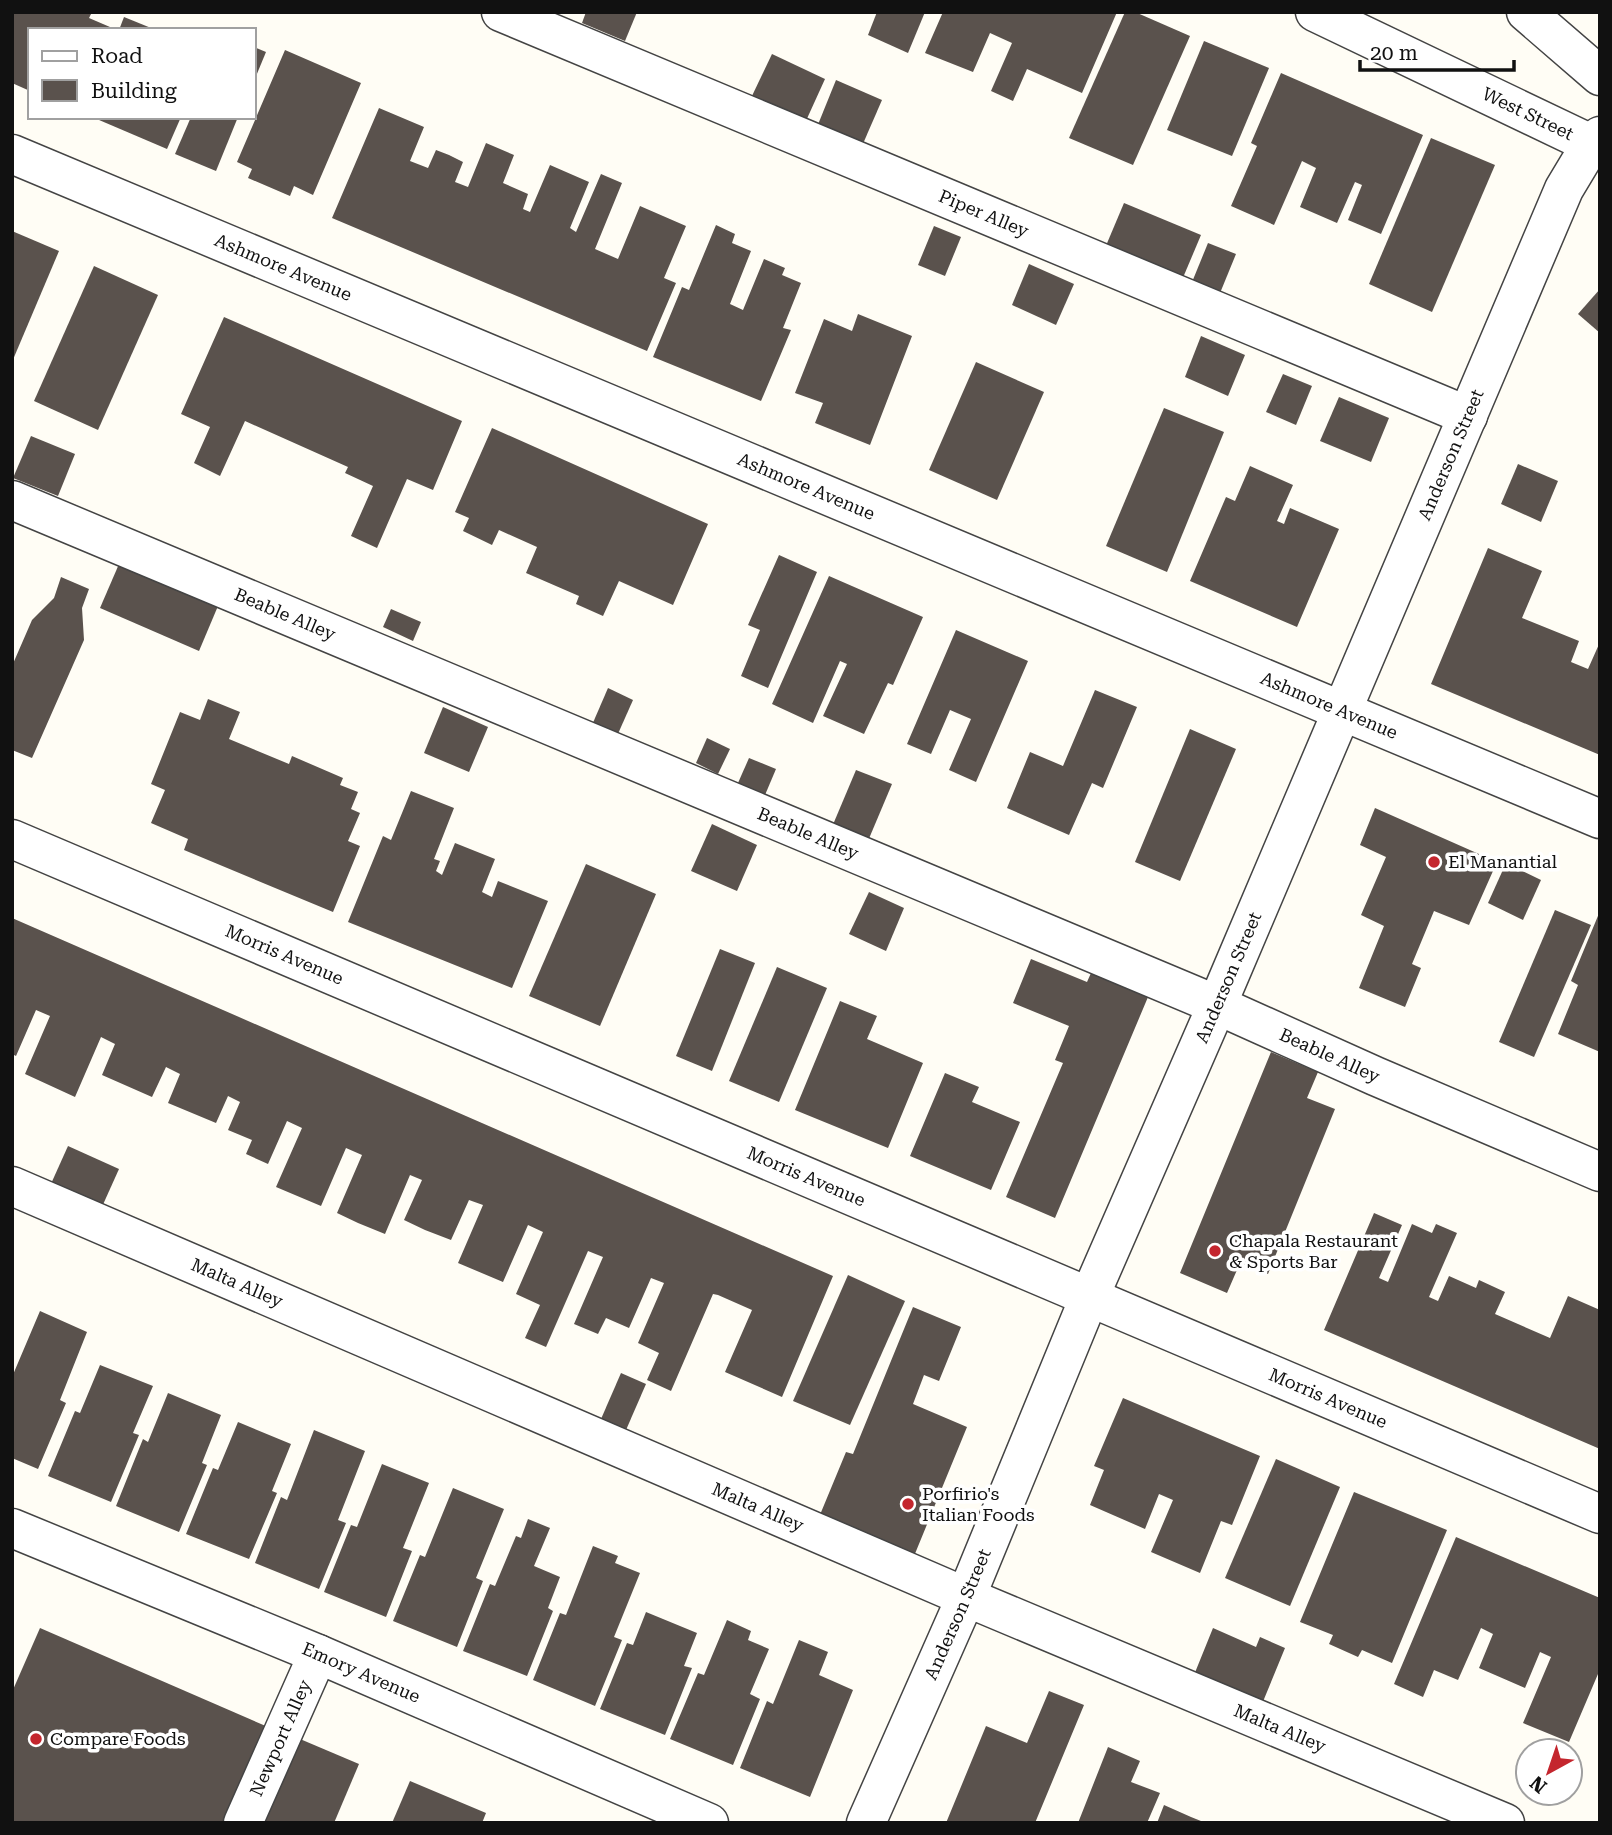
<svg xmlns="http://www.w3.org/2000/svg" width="1612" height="1835" font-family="'Roboto Serif',serif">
  <rect width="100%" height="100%" fill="#fffdf5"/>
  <g fill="#5a524d">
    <polygon points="12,12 92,12 89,18 117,30 30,30 30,91 12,83"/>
    <polygon points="586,12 637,12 625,41 582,23"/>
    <polygon points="877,12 925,12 908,53 868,35"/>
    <polygon points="943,12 1117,12 1082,93 1027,69 1013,101 991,91 1012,43 990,33 973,72 925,53"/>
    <polygon points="1125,12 1135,12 1190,36 1133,165 1069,138"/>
    <polygon points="124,17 156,30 119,30"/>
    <polygon points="1204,41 1269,68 1232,156 1167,130"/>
    <polygon points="254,47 266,52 254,81"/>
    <polygon points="285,50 361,83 313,195 294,186 290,196 248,178 252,169 237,162"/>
    <polygon points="772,54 825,79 805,123 751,98"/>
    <polygon points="1281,73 1423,135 1381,234 1348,220 1362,185 1355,182 1337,223 1300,207 1316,168 1302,161 1274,225 1231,206 1257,146 1251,143"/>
    <polygon points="836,80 882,100 862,146 817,127"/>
    <polygon points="379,108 424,127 410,161 428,168 436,150 449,155 463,162 455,182 468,187 486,143 514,155 503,183 528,194 523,209 530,212 550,165 589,182 570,228 576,232 601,174 622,183 595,249 618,259 640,206 686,226 664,278 676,283 647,351 332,218"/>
    <polygon points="92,117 181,117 167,149"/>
    <polygon points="191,117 238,117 216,171 175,154"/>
    <polygon points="1431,138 1495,165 1432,312 1369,284"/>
    <polygon points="1124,203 1201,235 1182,280 1105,248"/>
    <polygon points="716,225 735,234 732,243 751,251 730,304 743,310 764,259 785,268 782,275 801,283 783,328 791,330 761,401 653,357 682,287 689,290"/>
    <polygon points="934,226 961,237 945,276 918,265"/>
    <polygon points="12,231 59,251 12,362"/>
    <polygon points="1208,243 1236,254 1218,298 1190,287"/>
    <polygon points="1029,264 1074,284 1056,325 1012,305"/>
    <polygon points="94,266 158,295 98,430 34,401"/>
    <polygon points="1600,289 1600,333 1578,314"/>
    <polygon points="858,314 912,336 870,445 815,423 823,403 795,393 824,319 852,331"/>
    <polygon points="224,317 462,421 433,490 407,479 377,548 351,536 373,486 345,473 348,467 245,421 220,476 194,463 210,427 181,414"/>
    <polygon points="1201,336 1245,355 1228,396 1185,377"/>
    <polygon points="976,362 1044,392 997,500 929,470"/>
    <polygon points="1283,374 1312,386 1296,425 1266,412"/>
    <polygon points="1339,397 1389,418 1371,462 1320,441"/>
    <polygon points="1164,408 1224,432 1167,572 1106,546"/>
    <polygon points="492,428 708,524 673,605 619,581 603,616 576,604 579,596 526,573 537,547 499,530 492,545 463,531 469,518 455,512"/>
    <polygon points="31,436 75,454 58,496 13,478"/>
    <polygon points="1518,464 1558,481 1541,522 1501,504"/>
    <polygon points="1250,466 1293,485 1277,521 1284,524 1290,508 1339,529 1297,627 1190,581 1226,497 1235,501"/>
    <polygon points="1488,548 1542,571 1522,618 1579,641 1571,662 1588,669 1600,642 1600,755 1431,684"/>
    <polygon points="779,555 817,572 768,688 741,676 760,630 748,625"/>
    <polygon points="119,564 218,606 199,651 100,608"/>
    <polygon points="829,576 923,617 893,685 888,683 864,734 823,716 847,664 840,661 813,723 772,704"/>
    <polygon points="61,577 89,589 82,608 84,640 32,758 12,750 12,666 32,620 54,598"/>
    <polygon points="391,609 421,622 413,641 383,627"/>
    <polygon points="956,630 1028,661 976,782 949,770 971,719 950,710 931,754 907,744"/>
    <polygon points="608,688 633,700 617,736 592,725"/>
    <polygon points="1095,690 1137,707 1103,788 1092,783 1069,835 1007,808 1030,752 1063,766"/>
    <polygon points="208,699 240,712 229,739 289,764 292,756 343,778 340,785 358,792 351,809 360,813 348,841 360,846 333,912 184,850 188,839 151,823 165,790 151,784 180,712 200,720"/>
    <polygon points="443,707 488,727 469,772 424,753"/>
    <polygon points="1190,729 1236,749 1180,881 1135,862"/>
    <polygon points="707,738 730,749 718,774 696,763"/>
    <polygon points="749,758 776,769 765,795 738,783"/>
    <polygon points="856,770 892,784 865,848 829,834"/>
    <polygon points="411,791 454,808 434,859 440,861 436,871 442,875 455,843 495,859 482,892 492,897 498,881 548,901 512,988 348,922 383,836 391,840"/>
    <polygon points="1375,808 1497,862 1469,925 1434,911 1412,964 1421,968 1405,1007 1359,988 1384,926 1361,915 1386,857 1360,845"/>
    <polygon points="712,824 757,845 737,891 691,871"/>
    <polygon points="1506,863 1541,880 1523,920 1488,903"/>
    <polygon points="586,864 656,894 600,1026 529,996"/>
    <polygon points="869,892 904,908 886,951 849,934"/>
    <polygon points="1555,910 1591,925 1534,1057 1499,1042"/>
    <polygon points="1600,911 1600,1052 1558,1034 1578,985 1571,981"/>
    <polygon points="12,918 833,1276 782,1397 725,1372 752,1310 718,1295 713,1294 671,1391 647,1380 659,1353 638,1343 664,1283 651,1278 629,1328 606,1318 598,1334 574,1324 603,1257 588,1251 546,1347 525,1338 540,1305 516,1294 543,1232 528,1225 503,1282 458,1263 483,1205 469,1200 451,1240 425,1230 404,1220 422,1180 410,1175 385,1234 358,1223 337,1213 362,1155 346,1148 321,1206 276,1187 302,1128 287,1121 268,1164 246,1154 252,1140 228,1130 240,1102 228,1096 216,1123 168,1103 180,1074 166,1067 152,1097 102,1075 115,1044 101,1037 75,1097 25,1074 50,1016 36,1010 16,1056 12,1054"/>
    <polygon points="720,949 755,963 712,1071 676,1056"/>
    <polygon points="1031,959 1087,982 1091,973 1148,997 1055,1218 1006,1197 1063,1063 1055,1060 1069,1026 1013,1003"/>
    <polygon points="777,967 827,988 779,1102 729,1081"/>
    <polygon points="840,1001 877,1016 867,1039 923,1063 888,1148 795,1110"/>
    <polygon points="1271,1052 1318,1072 1307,1098 1335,1109 1268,1274 1240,1263 1227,1293 1180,1273"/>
    <polygon points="945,1073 979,1087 972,1102 1020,1122 991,1190 910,1156"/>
    <polygon points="68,1146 119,1169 101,1209 50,1186"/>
    <polygon points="1374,1213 1402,1225 1379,1278 1388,1282 1412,1224 1432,1233 1436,1224 1457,1233 1429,1297 1438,1301 1449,1276 1476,1288 1479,1280 1505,1292 1495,1314 1550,1338 1568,1296 1600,1310 1600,1449 1324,1330"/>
    <polygon points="848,1275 905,1301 850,1425 793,1401"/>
    <polygon points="913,1307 961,1327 939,1381 924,1375 913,1404 967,1427 912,1561 817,1522 846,1452 853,1454"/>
    <polygon points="40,1311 87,1332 60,1400 66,1403 38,1469 12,1458 12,1377"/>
    <polygon points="100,1365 153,1386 133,1433 139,1435 111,1502 48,1476 75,1411 80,1413"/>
    <polygon points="621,1373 646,1384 626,1430 601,1419"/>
    <polygon points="168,1393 221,1415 202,1463 207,1465 179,1532 116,1506 143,1439 148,1442"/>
    <polygon points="1123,1398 1260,1456 1232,1525 1221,1521 1200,1573 1151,1552 1173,1500 1159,1494 1145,1529 1090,1505 1104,1470 1094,1466"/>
    <polygon points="238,1422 291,1444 272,1491 277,1493 249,1559 186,1534 213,1468 218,1470"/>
    <polygon points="314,1430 365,1451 338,1520 346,1523 319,1589 255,1563 281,1497 287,1500"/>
    <polygon points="1276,1459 1340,1487 1290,1606 1225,1578"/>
    <polygon points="382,1464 429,1483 403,1548 412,1551 386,1617 324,1592 351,1525 357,1527"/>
    <polygon points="453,1488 504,1509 476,1578 483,1581 457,1647 393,1621 420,1555 425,1557"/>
    <polygon points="1354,1492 1447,1530 1392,1663 1362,1650 1358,1657 1329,1644 1333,1635 1300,1622"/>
    <polygon points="528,1519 550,1528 534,1566 560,1577 548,1608 553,1611 527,1676 463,1651 490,1584 495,1586 516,1536 521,1538"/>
    <polygon points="1456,1537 1600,1598 1600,1675 1598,1674 1569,1742 1523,1723 1551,1657 1540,1652 1525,1688 1479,1668 1493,1634 1481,1628 1458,1680 1434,1670 1423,1697 1394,1684"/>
    <polygon points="593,1546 618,1556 615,1563 640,1573 614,1637 622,1640 595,1706 533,1680 560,1613 566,1615"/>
    <polygon points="646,1612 697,1633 684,1666 692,1668 665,1735 600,1709 627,1643 633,1645"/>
    <polygon points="727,1620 751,1631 748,1640 769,1649 750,1694 760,1699 733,1765 670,1739 698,1673 704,1675"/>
    <polygon points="40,1628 268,1727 226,1823 12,1823 12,1692"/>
    <polygon points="1213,1628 1256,1647 1260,1637 1285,1648 1262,1704 1194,1675"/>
    <polygon points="799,1640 828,1652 819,1675 853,1690 810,1797 740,1768 767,1701 773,1704"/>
    <polygon points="1049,1691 1084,1705 1035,1823 946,1823 986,1726 1027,1743"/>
    <polygon points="300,1739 359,1764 334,1823 264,1823"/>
    <polygon points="1108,1747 1140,1761 1131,1782 1160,1793 1147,1823 1078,1823"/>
    <polygon points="410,1781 486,1813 482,1823 392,1823"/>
    <polygon points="1164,1805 1191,1817 1206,1823 1157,1823"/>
  </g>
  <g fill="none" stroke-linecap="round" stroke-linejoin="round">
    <g stroke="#444" stroke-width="41">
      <g id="minor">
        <path id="s1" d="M501,12L1468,416"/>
        <path id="s2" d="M1315,12L1591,144"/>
        <polyline points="1526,12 1600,76"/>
        <path id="s3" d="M12,154L1600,819"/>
        <path id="s4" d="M12,500L1217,1005L1375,1076L1600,1172"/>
        <path id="s5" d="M12,839L1600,1514"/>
        <path id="s6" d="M12,1186L966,1597L1505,1823"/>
        <path id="s7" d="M12,1528L318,1654L709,1823"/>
        <path id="s8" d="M243,1823L318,1654"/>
        <path id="s9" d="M866,1823L966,1597L1089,1298L1217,1005L1564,189L1591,144L1600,136"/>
      </g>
    </g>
    <use href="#minor" stroke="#fff" stroke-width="38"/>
  </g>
  <g fill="#c4262e" stroke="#fff" stroke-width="2.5">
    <circle cx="1434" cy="862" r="7"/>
    <circle cx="1215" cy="1251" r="7"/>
    <circle cx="908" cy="1504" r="7"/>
    <circle cx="36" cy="1739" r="7"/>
  </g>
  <g text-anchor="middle" stroke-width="7" stroke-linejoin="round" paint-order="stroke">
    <g font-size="18" fill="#111" stroke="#fff">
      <text dy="6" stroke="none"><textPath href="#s2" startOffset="236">West Street</textPath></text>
      <text dy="6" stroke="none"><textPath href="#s1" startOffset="523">Piper Alley</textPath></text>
      <text dy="6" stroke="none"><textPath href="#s3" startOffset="294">Ashmore Avenue</textPath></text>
      <text dy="6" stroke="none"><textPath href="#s9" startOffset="1488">Anderson Street</textPath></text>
      <text dy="6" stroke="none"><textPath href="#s3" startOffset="861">Ashmore Avenue</textPath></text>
      <text dy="6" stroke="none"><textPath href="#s4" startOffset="296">Beable Alley</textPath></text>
      <text dy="6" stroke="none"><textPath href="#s3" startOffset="1428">Ashmore Avenue</textPath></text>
      <text dy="6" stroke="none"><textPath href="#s4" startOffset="863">Beable Alley</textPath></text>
      <text dy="6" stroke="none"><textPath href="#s5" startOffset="296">Morris Avenue</textPath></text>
      <text dy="6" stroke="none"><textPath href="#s9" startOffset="920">Anderson Street</textPath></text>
      <text dy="6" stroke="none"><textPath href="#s4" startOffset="1430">Beable Alley</textPath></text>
      <text dy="6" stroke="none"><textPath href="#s5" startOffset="863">Morris Avenue</textPath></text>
      <text dy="6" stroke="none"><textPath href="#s6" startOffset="245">Malta Alley</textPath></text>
      <text dy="6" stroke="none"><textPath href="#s5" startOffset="1430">Morris Avenue</textPath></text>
      <text dy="6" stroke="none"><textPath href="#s6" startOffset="812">Malta Alley</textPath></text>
      <text dy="6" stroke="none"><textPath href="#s9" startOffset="228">Anderson Street</textPath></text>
      <text dy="6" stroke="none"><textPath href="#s7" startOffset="378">Emory Avenue</textPath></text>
      <text dy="6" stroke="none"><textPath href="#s6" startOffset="1379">Malta Alley</textPath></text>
      <text dy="6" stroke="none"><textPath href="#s8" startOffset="93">Newport Alley</textPath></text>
    </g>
    <g font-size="18" fill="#111" stroke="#fff" text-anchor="start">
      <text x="1448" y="868">El Manantial</text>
      <text x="1229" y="1247">Chapala Restaurant<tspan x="1229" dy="21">&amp; Sports Bar</tspan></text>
      <text x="922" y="1500">Porfirio's<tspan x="922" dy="21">Italian Foods</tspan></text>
      <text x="50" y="1745">Compare Foods</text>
    </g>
  </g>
  <rect width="1612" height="1835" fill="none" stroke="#111111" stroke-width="28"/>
  <rect x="28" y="28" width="228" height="91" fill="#ffffff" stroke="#a0a0a0" stroke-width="2"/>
  <rect x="42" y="51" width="35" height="10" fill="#ffffff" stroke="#a0a0a0" stroke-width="2"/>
  <text x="91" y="63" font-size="21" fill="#111111">Road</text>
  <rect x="42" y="80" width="35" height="21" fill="#5a524d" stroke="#a0a0a0" stroke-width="2"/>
  <text x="91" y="98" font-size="21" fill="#111111">Building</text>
  <g transform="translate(1549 1772) rotate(220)"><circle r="33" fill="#ffffff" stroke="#a0a0a0" stroke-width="2"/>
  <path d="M0-5L12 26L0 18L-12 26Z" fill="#c4262e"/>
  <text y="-10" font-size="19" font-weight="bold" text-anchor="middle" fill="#111111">N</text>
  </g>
  <path d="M1360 60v10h154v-10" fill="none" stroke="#111111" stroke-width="3.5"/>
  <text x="1370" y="60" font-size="21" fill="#111111" stroke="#ffffff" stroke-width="5" paint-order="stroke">20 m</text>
</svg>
